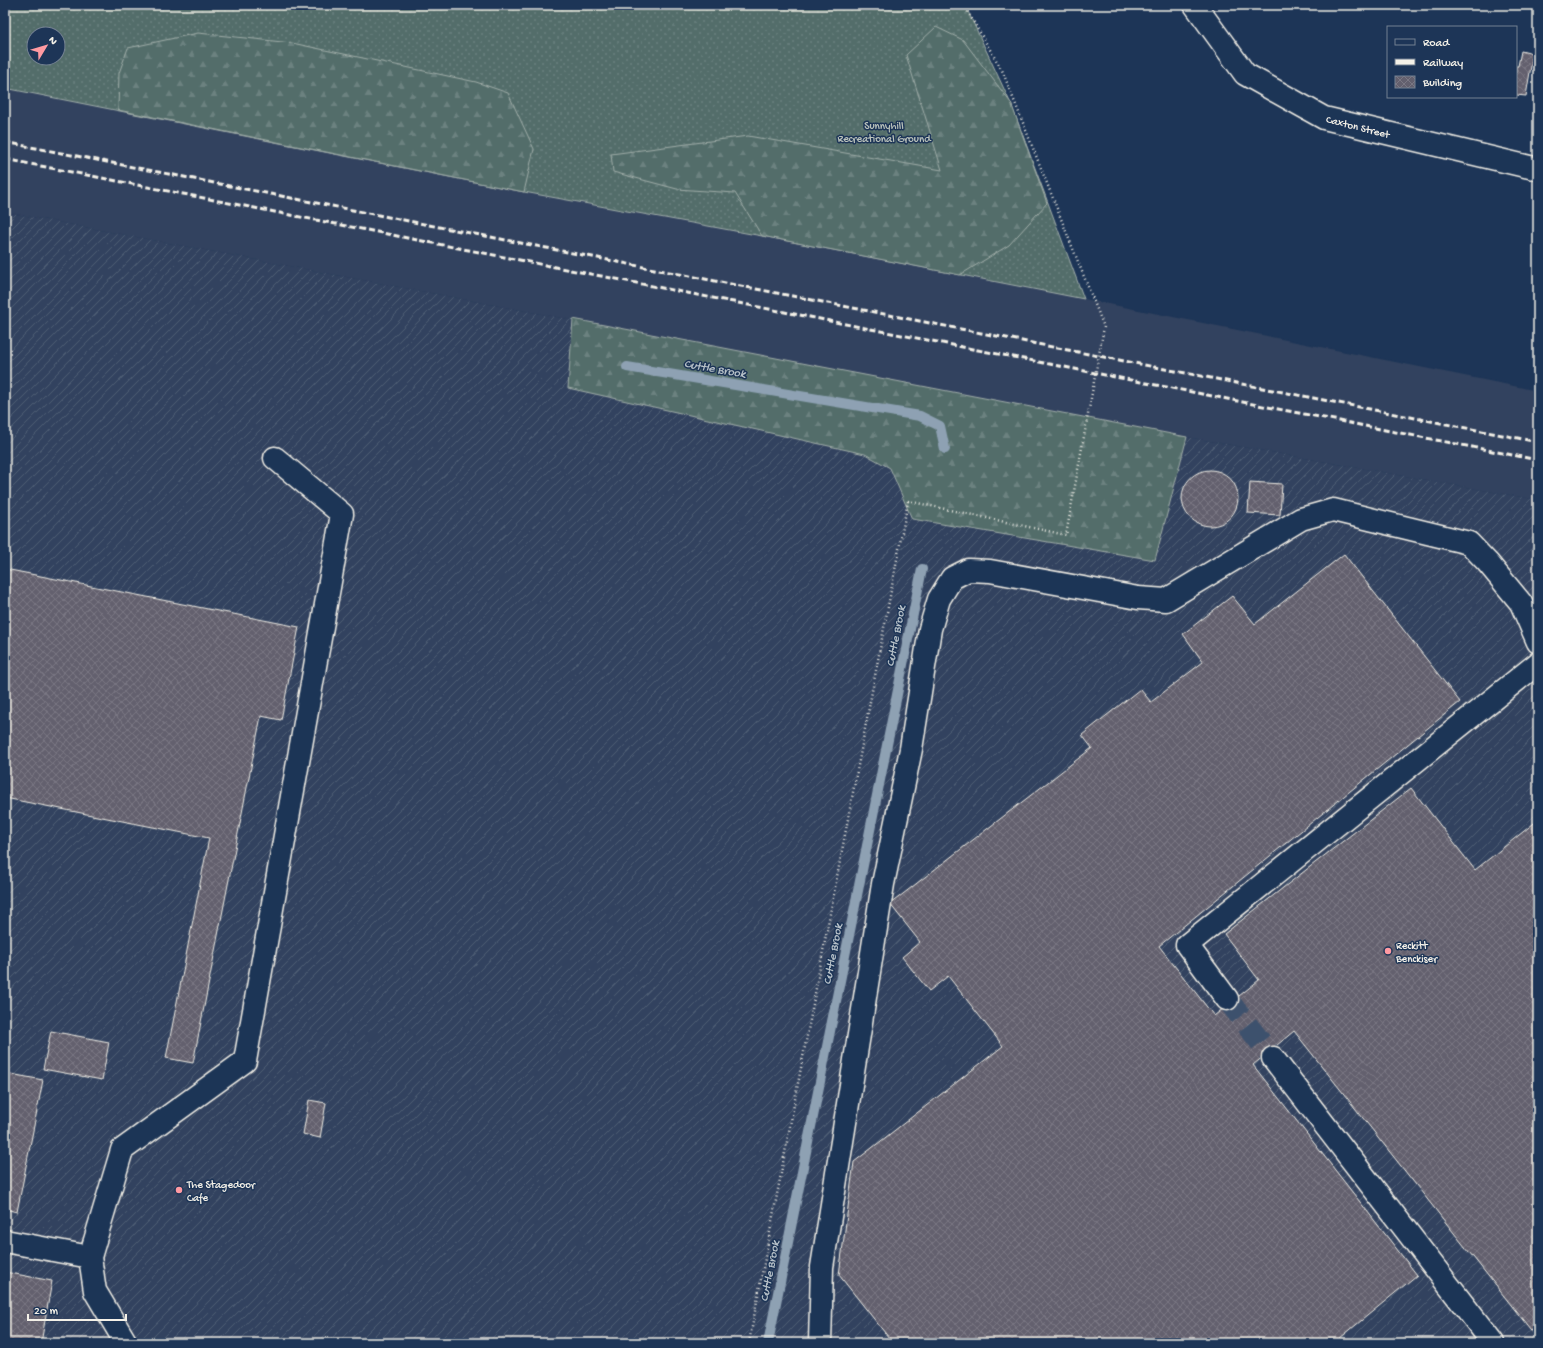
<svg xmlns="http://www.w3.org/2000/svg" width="1543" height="1348" font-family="'Gochi Hand',sans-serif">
  <defs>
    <pattern id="industrial-furrows" width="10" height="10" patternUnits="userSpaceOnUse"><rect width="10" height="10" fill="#32425e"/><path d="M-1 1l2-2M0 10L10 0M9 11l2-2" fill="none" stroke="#505e75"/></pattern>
    <pattern id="grass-dots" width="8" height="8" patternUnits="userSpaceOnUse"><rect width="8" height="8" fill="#526d6b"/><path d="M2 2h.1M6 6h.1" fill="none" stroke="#6c8280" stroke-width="1.8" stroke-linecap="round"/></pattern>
    <pattern id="forest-firs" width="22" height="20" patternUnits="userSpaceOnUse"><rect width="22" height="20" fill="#526d6b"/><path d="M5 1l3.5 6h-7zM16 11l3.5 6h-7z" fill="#6c8280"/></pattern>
    <pattern id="building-cross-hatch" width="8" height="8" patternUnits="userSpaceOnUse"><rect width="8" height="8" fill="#63606e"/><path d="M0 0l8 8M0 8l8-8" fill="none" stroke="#7a7783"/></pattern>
  </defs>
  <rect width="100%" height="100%" fill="#1d3557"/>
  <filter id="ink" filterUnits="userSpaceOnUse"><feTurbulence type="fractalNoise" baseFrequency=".025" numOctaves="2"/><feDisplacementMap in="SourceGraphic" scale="8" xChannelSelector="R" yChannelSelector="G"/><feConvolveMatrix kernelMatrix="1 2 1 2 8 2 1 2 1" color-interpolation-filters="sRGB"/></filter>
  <g filter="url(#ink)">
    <polygon fill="#32425e" points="5,88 524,192 762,236 1084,299 1538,391 1538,500 1187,437 5,212"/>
    <polygon fill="url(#industrial-furrows)" points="5,212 1187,437 1538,500 1538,1343 5,1343"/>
    <path fill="url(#grass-dots)" stroke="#a3afaa" fill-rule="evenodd" d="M5,5H965L1011,104L1084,299L762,236L524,192L5,88ZM34,34H58V58H34Z"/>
    <g fill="url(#forest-firs)" stroke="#a3afaa">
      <polygon points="936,27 963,40 1011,103 1047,203 1009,245 960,275 762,236 735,193 677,189 613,172 611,154 748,136 942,170 906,55"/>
      <polygon points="198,33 292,43 476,82 508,93 534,149 524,192 118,110 119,73 128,48"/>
      <polygon points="573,319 1187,437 1155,560 912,519 890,468 865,454 568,388"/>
    </g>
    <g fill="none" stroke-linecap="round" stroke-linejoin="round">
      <g stroke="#8ea1b3" stroke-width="10">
        <polyline points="627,367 920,416 940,426 945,449"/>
        <polyline points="768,1343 922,569"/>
      </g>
    </g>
    <g fill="url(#building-cross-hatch)" stroke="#f4f1e8">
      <polygon points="1521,51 1533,54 1526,96 1516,95 1516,66 1518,66"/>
      <circle cx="1210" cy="498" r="28"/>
      <polygon points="1250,482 1282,484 1280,515 1248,513"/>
      <polygon points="1344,554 1460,702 1159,946 1214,1016 1259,980 1224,934 1411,788 1475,870 1538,820 1538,1339 1294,1031 1253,1065 1417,1275 1334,1343 893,1343 839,1275 854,1162 1003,1046 948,976 929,991 902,957 920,942 890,904 1092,748 1082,735 1140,689 1151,702 1203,662 1183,634 1232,596 1255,624"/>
      <polygon points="5,569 299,627 281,720 261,716 193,1063 166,1058 209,838 5,798"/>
      <polygon points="51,1031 109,1042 102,1080 43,1069"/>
      <polygon points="5,1073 43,1080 17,1212 5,1209"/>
      <polygon points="309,1100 326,1103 320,1138 303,1134"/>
      <polygon points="5,1272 52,1281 41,1343 5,1343"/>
    </g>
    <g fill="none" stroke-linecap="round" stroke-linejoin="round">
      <polyline stroke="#3d516d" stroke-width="22" stroke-dasharray="22 11" stroke-linecap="butt" points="1227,999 1273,1058"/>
      <g stroke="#f4f1e8" stroke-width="25">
        <g id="minor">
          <polyline points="1195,5 1245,74 1324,118 1538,169"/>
          <polyline points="1227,999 1187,945 1538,663"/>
          <polyline points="1273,1058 1493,1343"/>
          <polyline points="5,1241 90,1257"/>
          <polyline points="126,1343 95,1291 90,1257 122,1150 245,1061 342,514 275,458"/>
          <polyline points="820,1343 822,1267 883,884 911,749 930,629 939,599 952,578 968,570 990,571 1138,598 1166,600 1301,519 1333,510 1469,543 1488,563 1521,603 1538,642"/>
        </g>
      </g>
      <g stroke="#f4f1e8" stroke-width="2.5" stroke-dasharray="1 3" stroke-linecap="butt">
        <polyline points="969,5 966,9 1002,70"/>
        <polyline points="749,1343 908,501"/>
      </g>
      <use href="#minor" stroke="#1d3557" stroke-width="22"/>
      <g stroke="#f4f1e8" stroke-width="3" stroke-dasharray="6 3" stroke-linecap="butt">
        <polyline points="5,142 1538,442"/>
        <polyline points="5,159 1538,460"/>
      </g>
      <polyline stroke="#f4f1e8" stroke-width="2.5" stroke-dasharray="1 3" stroke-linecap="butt" points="908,501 1066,535 1104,327 1002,70"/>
    </g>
  </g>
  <g fill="#ff9aa2" stroke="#1d3557" stroke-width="1.5">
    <circle cx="1388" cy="951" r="4"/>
    <circle cx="179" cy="1190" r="4"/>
  </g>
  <g text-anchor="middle" stroke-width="3" stroke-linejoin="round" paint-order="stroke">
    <g font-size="11" fill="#bbc3bc" stroke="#1d3557">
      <text x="884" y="129">Sunnyhill<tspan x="884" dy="13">Recreational Ground</tspan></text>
    </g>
    <g font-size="11" fill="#f4f1e8" stroke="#1d3557">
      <text transform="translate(1358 126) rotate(14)" y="4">Caxton Street</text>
    </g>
    <g font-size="11" fill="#f4f1e8" stroke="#1d3557" text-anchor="start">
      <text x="1396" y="949">Reckitt<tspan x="1396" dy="13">Benckiser</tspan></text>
      <text x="187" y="1188">The Stagedoor<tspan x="187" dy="13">Cafe</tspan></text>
    </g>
    <g font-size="12" font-style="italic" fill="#b8c2c9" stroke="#1d3557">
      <text transform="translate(715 368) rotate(10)" y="4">Cuttle Brook</text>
      <text transform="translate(895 636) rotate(-79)" y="4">Cuttle Brook</text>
      <text transform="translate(832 954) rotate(-79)" y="4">Cuttle Brook</text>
      <text transform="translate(769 1271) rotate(-79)" y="4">Cuttle Brook</text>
    </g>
  </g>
  <rect width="1543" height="1348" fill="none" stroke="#1d3557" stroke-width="20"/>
  <rect x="10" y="10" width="1523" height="1328" fill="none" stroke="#f4f1e8" stroke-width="1.5" filter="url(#ink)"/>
  <rect x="1387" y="26" width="130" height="72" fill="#1d3557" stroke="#738091"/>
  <rect x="1395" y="39" width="20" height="6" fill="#1d3557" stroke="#738091"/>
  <text x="1423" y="46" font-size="12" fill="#f4f1e8">Road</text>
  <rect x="1395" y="59" width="20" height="6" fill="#f4f1e8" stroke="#738091"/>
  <text x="1423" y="66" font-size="12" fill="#f4f1e8">Railway</text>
  <rect x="1395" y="76" width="20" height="12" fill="url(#building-cross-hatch)" stroke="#738091"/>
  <text x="1423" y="86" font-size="12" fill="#f4f1e8">Building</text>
  <g transform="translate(46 46) rotate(52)"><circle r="19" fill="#1d3557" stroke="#738091"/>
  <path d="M0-3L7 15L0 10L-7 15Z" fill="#ff9aa2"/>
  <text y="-6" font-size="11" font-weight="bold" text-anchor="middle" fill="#f4f1e8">N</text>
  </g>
  <path d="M28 1314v6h98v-6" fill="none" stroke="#f4f1e8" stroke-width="2"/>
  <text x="34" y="1314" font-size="12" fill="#f4f1e8" stroke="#1d3557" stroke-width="3" paint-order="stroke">20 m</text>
</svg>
